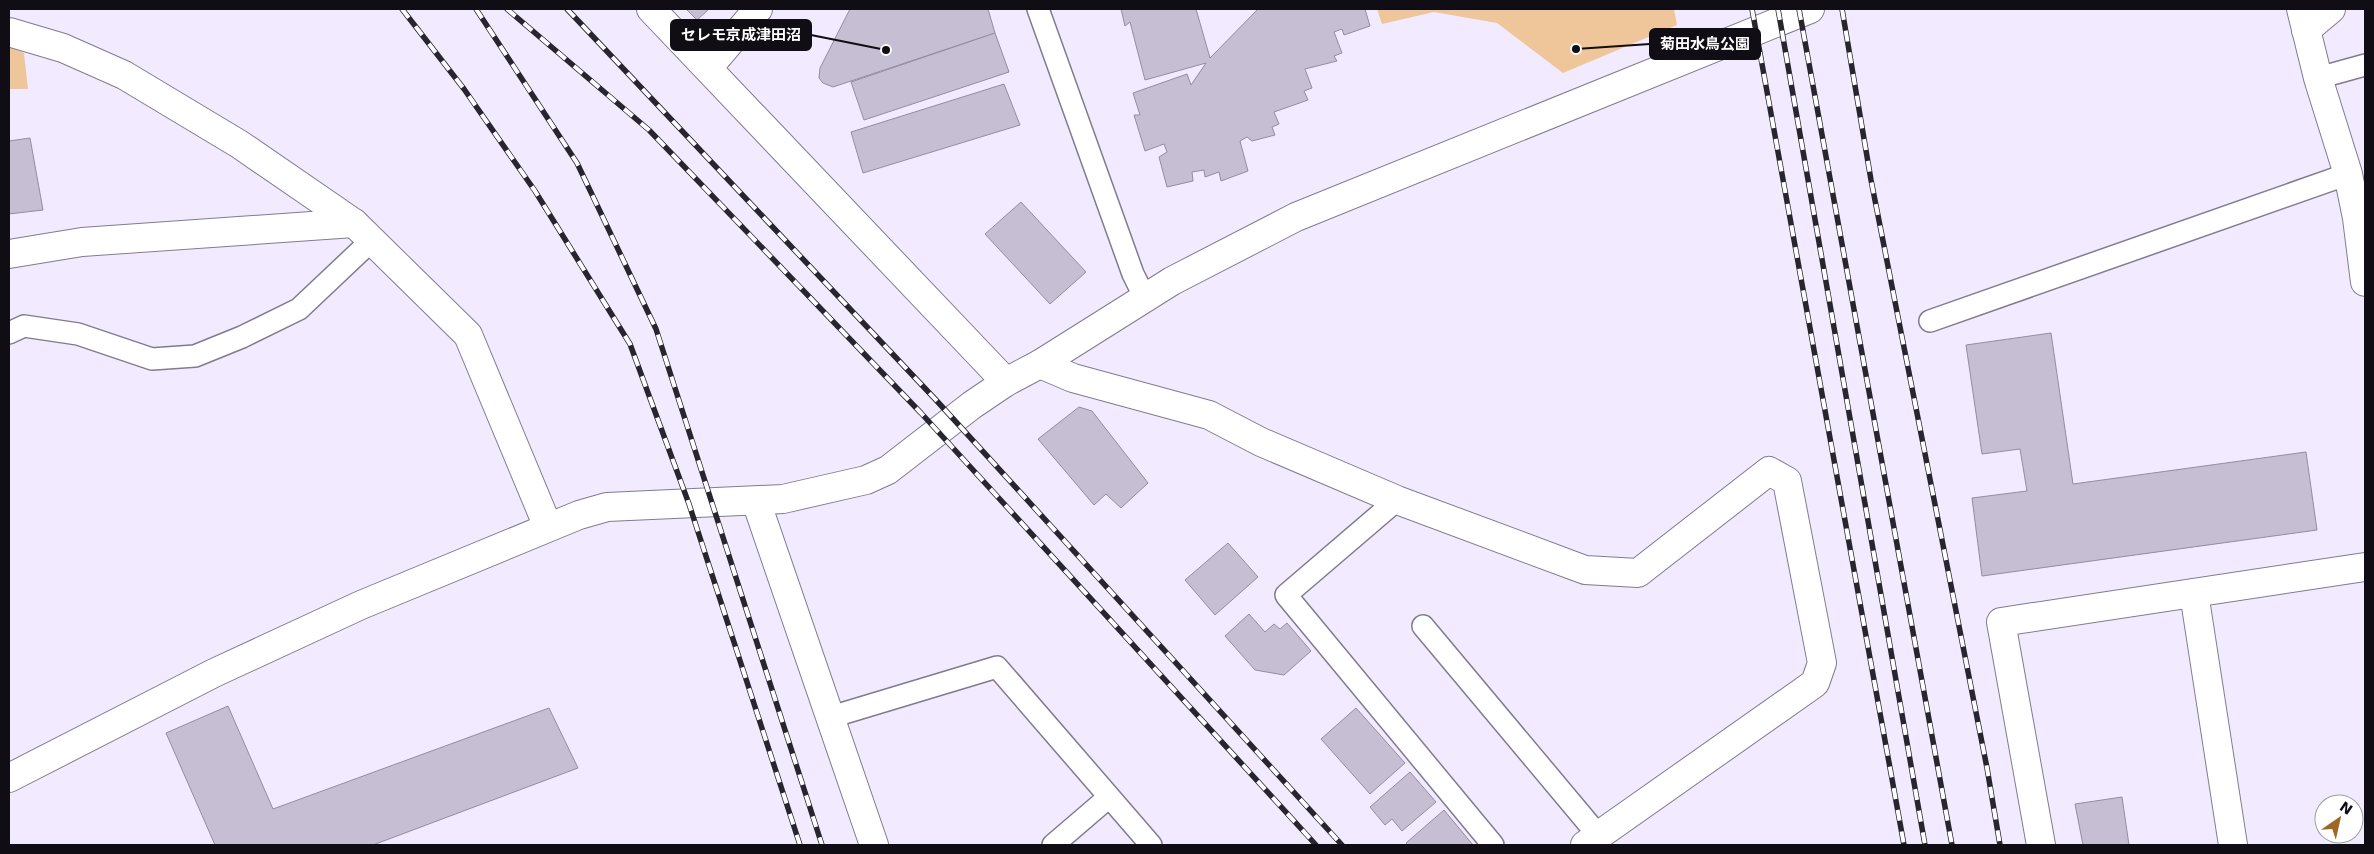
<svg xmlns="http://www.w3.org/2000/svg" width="2374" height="854" font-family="'DejaVu Sans','Noto Sans JP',sans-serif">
  <rect width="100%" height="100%" fill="#f2eafe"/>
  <g fill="#efc69a">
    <polygon points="1377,9 1674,9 1677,25 1563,73 1497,23 1434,12 1382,24"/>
    <polygon points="9,46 24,53 28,89 9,89"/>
  </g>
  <g fill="#c6bed2" stroke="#948d9f">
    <polygon points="686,9 709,9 697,20"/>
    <polygon points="850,9 988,9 995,33 833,87 823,83 819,78 820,68"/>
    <polygon points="1121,9 1196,9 1210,58 1258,9 1365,9 1370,26 1344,35 1342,29 1334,32 1342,53 1334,56 1337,61 1305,69 1312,88 1304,91 1308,100 1274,112 1279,124 1272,127 1275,135 1252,141 1247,137 1240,141 1248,171 1221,181 1219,172 1205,177 1204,170 1192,172 1193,181 1167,187 1159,157 1167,152 1164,144 1145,151 1134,115 1140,115 1133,93 1187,74 1191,85 1206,63 1145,80 1130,22 1125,26"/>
    <polygon points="995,33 1009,72 864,120 851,82"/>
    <polygon points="1004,84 1020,125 863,173 851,132"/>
    <polygon points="30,138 43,210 9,214 9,141"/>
    <polygon points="1021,202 1086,272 1050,304 985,234"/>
    <polygon points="2051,333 2073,484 2306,452 2317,530 1982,576 1972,498 2027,491 2020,449 1982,454 1966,345"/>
    <polygon points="1079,407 1092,411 1148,483 1121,508 1106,494 1094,505 1038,439"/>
    <polygon points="1228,543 1258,577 1215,615 1185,580"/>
    <polygon points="1249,614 1265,632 1274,624 1280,629 1287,623 1311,651 1284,675 1255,670 1225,636"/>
    <polygon points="228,706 273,809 549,708 578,768 373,845 215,845 166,733"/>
    <polygon points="1356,708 1405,763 1370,794 1321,739"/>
    <polygon points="1410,772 1436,802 1402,831 1392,819 1385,825 1370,807"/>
    <polygon points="2122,797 2129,845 2083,845 2075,804"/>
    <polygon points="1444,810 1473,845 1408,845 1406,843"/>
  </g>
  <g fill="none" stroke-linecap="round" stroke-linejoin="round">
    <g stroke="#827b8d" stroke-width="24">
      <g id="lane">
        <polyline points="1038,9 1133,274 1145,298"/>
        <polyline points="2318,78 2365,65"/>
        <polyline points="1930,321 2348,174"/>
        <polyline points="9,333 24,326 78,334 152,359 195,356 242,337 299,309 371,241"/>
        <polyline points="1397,500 1286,595 1493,845"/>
        <polyline points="1423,626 1598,835"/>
        <polyline points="831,717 997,667 1151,845"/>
        <polyline points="1053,845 1109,797"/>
      </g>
    </g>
    <g stroke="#827b8d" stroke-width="30">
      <g id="street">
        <polyline points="651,9 1006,382"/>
        <polyline points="2306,30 2331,9"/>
        <polyline points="9,32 63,48 124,75 239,144 354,223 468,335 548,527"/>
        <polyline points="708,68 758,9"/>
        <polyline points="9,254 82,242 354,223"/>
        <polyline points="1040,364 1073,378 1209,415 1261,442 1397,500 1585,570 1638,573 1769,471 1787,481 1822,663 1815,683 1585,845"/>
        <polyline points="756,501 874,845"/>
        <polyline points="2194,593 2233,845"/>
        <polyline points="2041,845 2001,622 2365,567"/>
      </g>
    </g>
    <g stroke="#827b8d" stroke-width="30">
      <g id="secondary">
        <polyline points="2301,9 2318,78 2348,174 2357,218 2365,282"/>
        <polyline points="9,778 214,673 361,605 579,515 607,507 783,499 866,480 888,470 972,405 1006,382 1040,364 1172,281 1296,217 1810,9"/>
      </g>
    </g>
    <use href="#lane" stroke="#fff" stroke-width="21"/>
    <use href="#street" stroke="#fff" stroke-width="28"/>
    <use href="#secondary" stroke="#fff" stroke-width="28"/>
    <g stroke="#29252e" stroke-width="5.5">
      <g id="rail">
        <polyline points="402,9 464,89 535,191 630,344 689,504 800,845"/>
        <polyline points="476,9 577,163 656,329 822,845"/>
        <polyline points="507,9 649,130 921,413 1316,845"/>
        <polyline points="567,9 936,400 1342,845"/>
        <polyline points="1752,9 1904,845"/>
        <polyline points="1778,9 1925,845"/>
        <polyline points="1799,9 1952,845"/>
        <polyline points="1842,9 1871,180 1987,768 2000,845"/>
      </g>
    </g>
    <use href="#rail" stroke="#fff" stroke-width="4" stroke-dasharray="11" stroke-linecap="butt"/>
  </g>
  <path fill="none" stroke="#100d14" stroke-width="2" d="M886 50L811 35M1576 49L1650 44"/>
  <g fill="#100d14" stroke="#fff" stroke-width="2">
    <circle cx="886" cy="50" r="5"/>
    <circle cx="1576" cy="49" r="5"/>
  </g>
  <g fill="#100d14" stroke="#100d14" stroke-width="2">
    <rect x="671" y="20" width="140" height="30" rx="5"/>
    <rect x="1650" y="29" width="110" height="30" rx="5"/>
  </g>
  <g font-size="15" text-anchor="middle" font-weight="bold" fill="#fff">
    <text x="741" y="40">セレモ京成津田沼</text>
    <text x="1705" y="49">菊田水鳥公園</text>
  </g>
  <rect width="2374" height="854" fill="none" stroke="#100d14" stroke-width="20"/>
  <g transform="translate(2339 819) rotate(34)"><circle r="24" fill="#ffffff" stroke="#9f9ea1"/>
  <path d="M0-4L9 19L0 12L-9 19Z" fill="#9e6822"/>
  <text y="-8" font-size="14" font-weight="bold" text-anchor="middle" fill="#100d14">N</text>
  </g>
</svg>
